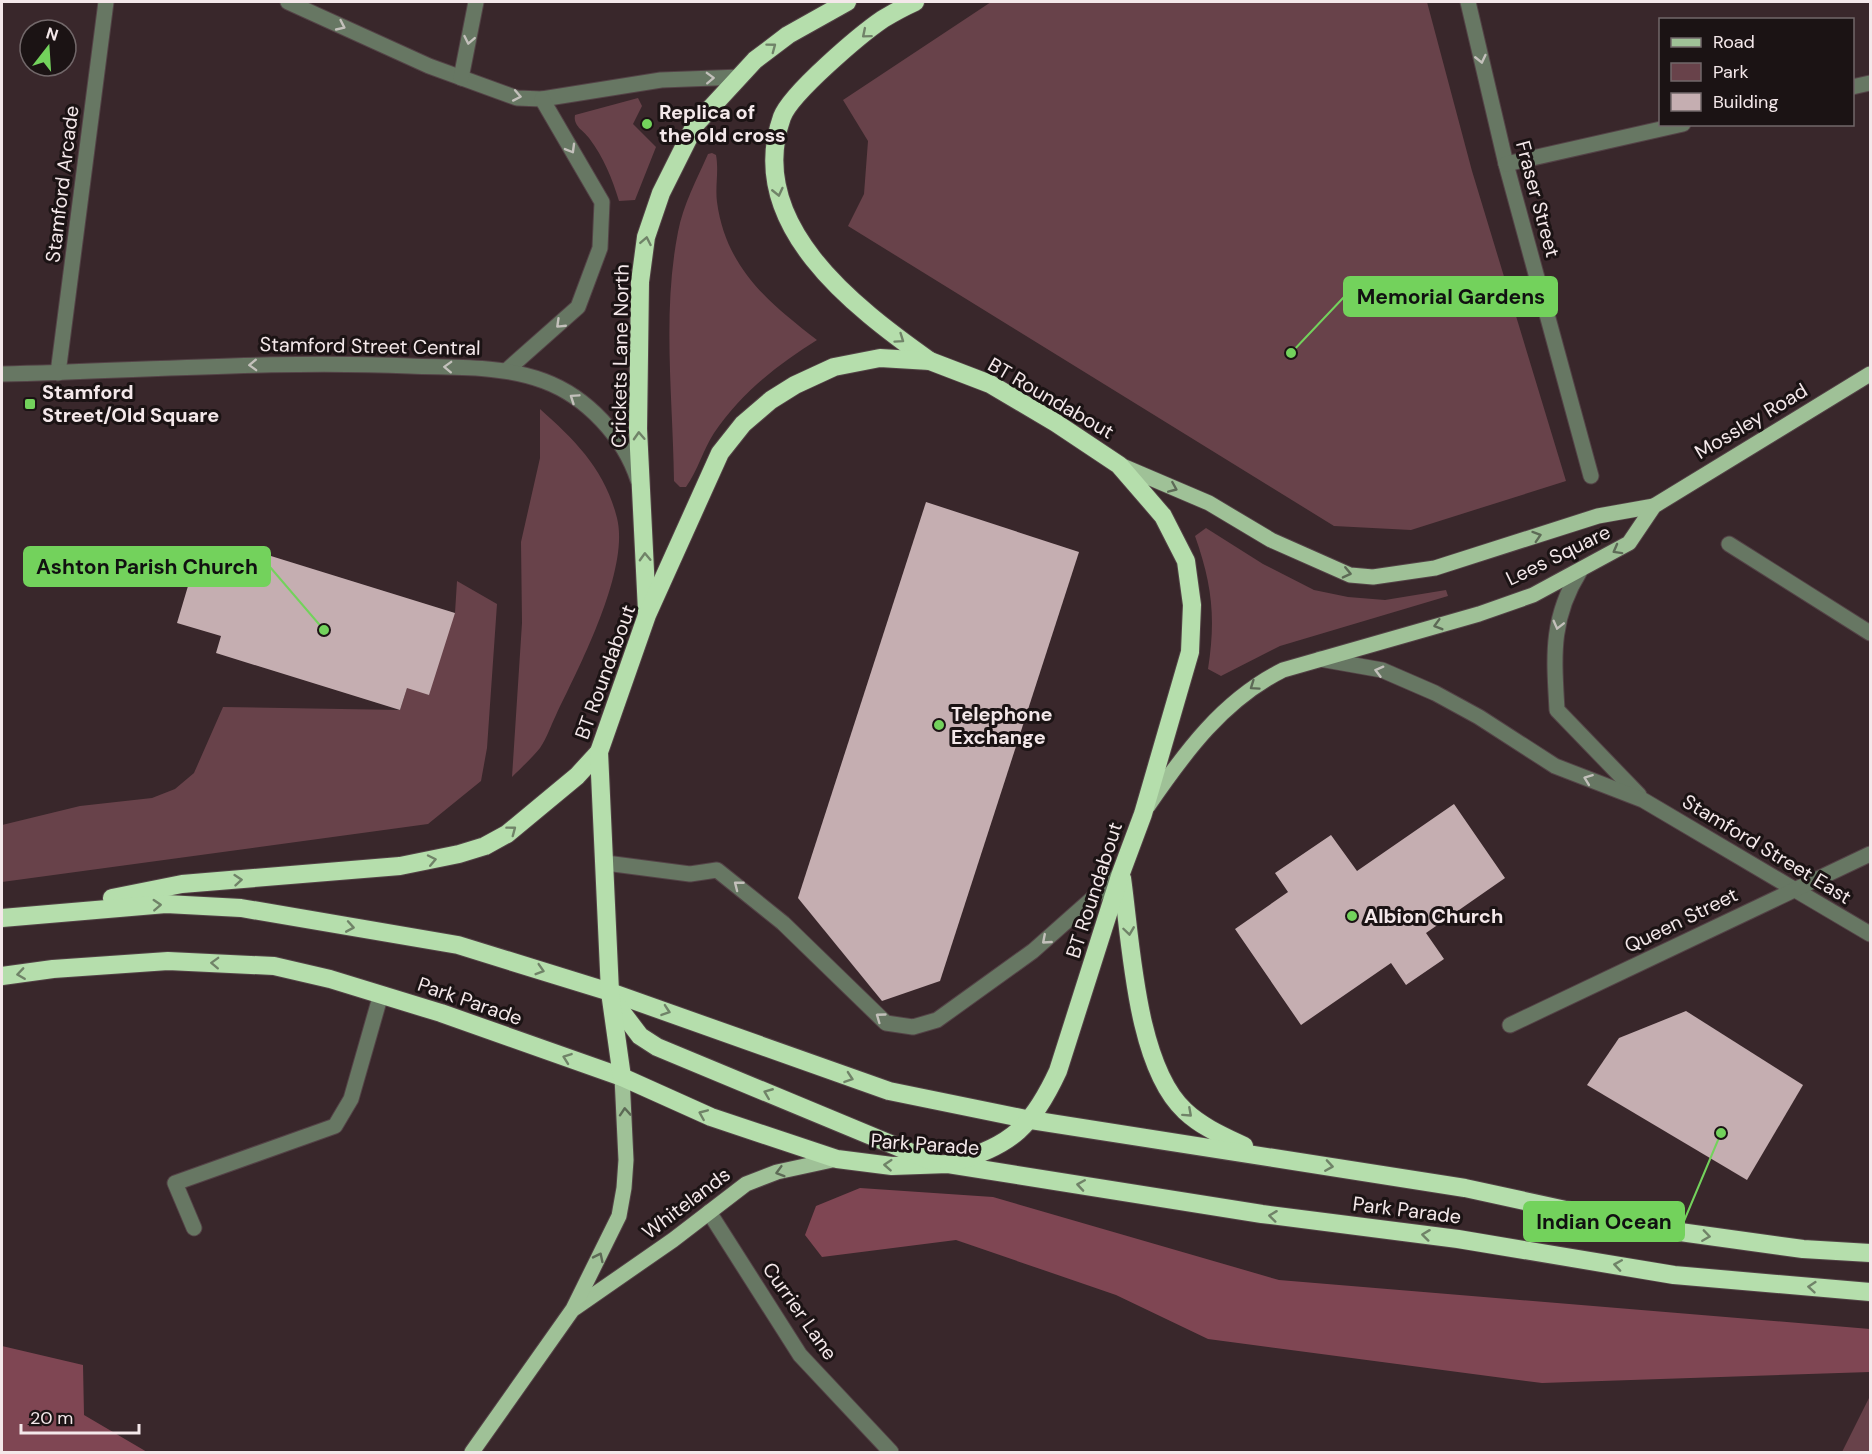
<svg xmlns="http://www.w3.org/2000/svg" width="1872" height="1454" font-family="'DM Sans',sans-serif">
  <rect width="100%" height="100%" fill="#39272b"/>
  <g fill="#68424a">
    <polygon points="991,2 1427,2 1472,171 1566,481 1411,530 1334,526 848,226 864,194 868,141 843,100"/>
    <path d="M638,98L642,106L633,124L656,147L635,200L619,201C612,178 604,158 589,138C583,130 573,126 575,115Z"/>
    <path d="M712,153L716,155C719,171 715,186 717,202C726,268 768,302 817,340C777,365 741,393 714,433C703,450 698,470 686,487H680L674,481C673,399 662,313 678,232C683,205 697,179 708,154Z"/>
    <path d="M540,409C576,441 605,470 617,518C630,570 579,667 556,715C551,725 547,738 540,748C532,758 521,768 512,777L522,623L521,542L540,458Z"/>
    <path d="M1206,528L1263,564L1314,590L1348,597L1385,600L1446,590L1448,596L1280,646L1221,676L1208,669C1216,618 1212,584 1195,536Z"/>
    <polygon points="457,581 497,604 487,748 481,781 428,824 2,882 2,825 80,806 152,798 175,789 194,773 223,707 400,710 407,688 455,613"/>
    <polygon points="1870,1396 1870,1452 1842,1452"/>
  </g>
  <g fill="#7f4653">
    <polygon points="860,1188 993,1197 1279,1280 1870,1329 1870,1372 1542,1383 1208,1339 1116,1295 956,1240 822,1257 805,1235 816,1206"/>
    <polygon points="2,1346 83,1365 84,1415 147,1452 2,1452"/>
  </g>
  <g fill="#c5aeb1">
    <polygon points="926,502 1079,552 940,981 882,1001 798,898"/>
    <polygon points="199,549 244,563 248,549 455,613 429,695 407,688 400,710 216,653 221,636 177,623"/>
    <polygon points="1454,804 1505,878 1426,933 1444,959 1406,985 1391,963 1301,1025 1235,929 1288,892 1275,873 1331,835 1357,871"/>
    <polygon points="1686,1011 1803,1085 1747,1180 1587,1085 1619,1038"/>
  </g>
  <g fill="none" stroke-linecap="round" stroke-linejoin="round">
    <g stroke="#534246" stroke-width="17">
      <g id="minor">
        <polyline points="288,2 429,66 517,98 542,99 661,80 741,77"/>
        <polyline points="1468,2 1506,164 1591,476"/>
        <polyline points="461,78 476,2"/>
        <polyline points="1852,87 1870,83"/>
        <polyline points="1506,164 1683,124"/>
        <polyline points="507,370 578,307 600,248 602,202 542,99"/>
        <polyline points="58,373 106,2"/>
        <path d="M2,374C138,371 273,360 410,366C455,368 501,365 544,381C587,397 624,437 638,480"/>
        <polyline points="1729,544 1870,633"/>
        <path d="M1580,571C1550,619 1554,657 1557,710L1639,795"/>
        <polyline points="1320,659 1382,670 1435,693 1479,717 1555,766 1643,800 1870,934"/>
        <polyline points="606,863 690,874 717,870 783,923 886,1023 913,1027 937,1020 1033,951 1121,873"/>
        <polyline points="1510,1025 1870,854"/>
        <polyline points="709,1212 800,1355 891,1452"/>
        <polyline points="194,1228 175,1183 335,1126 351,1099 381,994"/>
      </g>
    </g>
    <g stroke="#534246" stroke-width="17">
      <g id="major">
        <polyline points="1120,465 1209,503 1271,540 1350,575 1373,577 1435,568 1598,516 1654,506"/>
        <path d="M1148,806C1185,752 1223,700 1283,670L1479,614L1533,595L1629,543L1654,506L1870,374"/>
        <polyline points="575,1308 673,1240 746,1184 777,1172 837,1159"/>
        <polyline points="472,1452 573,1309 619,1216 624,1188 626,1160 622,1077"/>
      </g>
    </g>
    <g stroke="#534246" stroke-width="20">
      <g id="highway">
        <path d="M915,2C904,7 893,13 883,19C861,34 791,93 782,117C744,224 854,307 930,361"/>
        <polyline points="647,611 638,429 640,282 646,237 661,193 695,125 755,60 788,35 847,2"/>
        <path d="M1122,878C1131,942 1136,1066 1185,1111C1202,1127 1223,1136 1244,1146"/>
        <polyline points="112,898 182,884 400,866 459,854 485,846 507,834 577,776 599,752"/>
        <polyline points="2,918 166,904 241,908 458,945 610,992 889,1091 1031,1120 1465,1188 1644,1227 1803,1249 1870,1253"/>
        <polyline points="2,976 53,969 168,961 274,966 330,979 441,1013 622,1077 711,1117 837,1159 892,1166 948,1164 1262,1214 1458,1239 1674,1275 1870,1292"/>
        <polyline points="615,1003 640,1036 657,1047 934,1162"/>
        <path d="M622,1077L610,992L599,752L647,615L720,453L743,424L771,400L795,385L834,367L880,358L930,361L990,384L1056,423L1119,465L1163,516L1186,561L1192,605L1190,652L1143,814L1121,873L1058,1071C1033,1125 1012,1146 954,1162"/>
      </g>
    </g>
    <use href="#minor" stroke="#677763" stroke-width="15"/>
    <use href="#major" stroke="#9fc197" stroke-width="15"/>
    <use href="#highway" stroke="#b5deac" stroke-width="18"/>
  </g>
  <defs><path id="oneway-chevron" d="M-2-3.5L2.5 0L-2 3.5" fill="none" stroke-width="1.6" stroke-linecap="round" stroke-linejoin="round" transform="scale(1.5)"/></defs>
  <g stroke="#c3c0bb">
    <use href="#oneway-chevron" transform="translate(341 26) rotate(25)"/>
    <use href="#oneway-chevron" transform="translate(469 40) rotate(101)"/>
    <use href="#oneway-chevron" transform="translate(1481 59) rotate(77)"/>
    <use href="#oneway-chevron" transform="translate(710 78) rotate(-2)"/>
    <use href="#oneway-chevron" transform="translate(517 96) rotate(11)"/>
    <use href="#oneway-chevron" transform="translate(571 149) rotate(60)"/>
    <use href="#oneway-chevron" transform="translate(560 324) rotate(136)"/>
    <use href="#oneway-chevron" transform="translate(253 365) rotate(178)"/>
    <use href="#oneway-chevron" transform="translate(448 367) rotate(-178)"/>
    <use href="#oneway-chevron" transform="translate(574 398) rotate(-146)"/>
    <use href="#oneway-chevron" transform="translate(1558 625) rotate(104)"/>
    <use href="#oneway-chevron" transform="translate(1379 671) rotate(-165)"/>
    <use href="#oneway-chevron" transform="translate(1588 779) rotate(-159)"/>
    <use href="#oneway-chevron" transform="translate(738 885) rotate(-142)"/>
    <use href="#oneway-chevron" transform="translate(1046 940) rotate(139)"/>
    <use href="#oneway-chevron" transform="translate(880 1017) rotate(-144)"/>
  </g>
  <g stroke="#708368">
    <use href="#oneway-chevron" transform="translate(866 34) rotate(140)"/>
    <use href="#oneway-chevron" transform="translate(772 47) rotate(-37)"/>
    <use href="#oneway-chevron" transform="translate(778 192) rotate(77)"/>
    <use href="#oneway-chevron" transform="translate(646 241) rotate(-79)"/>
    <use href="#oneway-chevron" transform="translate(900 339) rotate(35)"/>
    <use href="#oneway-chevron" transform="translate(639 436) rotate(-93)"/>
    <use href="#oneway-chevron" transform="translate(645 557) rotate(-92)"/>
    <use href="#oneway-chevron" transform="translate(512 830) rotate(-37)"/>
    <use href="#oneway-chevron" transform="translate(432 860) rotate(-12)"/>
    <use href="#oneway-chevron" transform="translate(238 880) rotate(-5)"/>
    <use href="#oneway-chevron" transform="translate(157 905) rotate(-3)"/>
    <use href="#oneway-chevron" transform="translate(350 927) rotate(10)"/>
    <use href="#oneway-chevron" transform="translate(1129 931) rotate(82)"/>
    <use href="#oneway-chevron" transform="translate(215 963) rotate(-178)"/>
    <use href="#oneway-chevron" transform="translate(540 970) rotate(17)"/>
    <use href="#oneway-chevron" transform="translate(21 974) rotate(172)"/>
    <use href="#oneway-chevron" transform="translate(666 1011) rotate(19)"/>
    <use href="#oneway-chevron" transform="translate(567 1058) rotate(-160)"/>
    <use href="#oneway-chevron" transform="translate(849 1078) rotate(19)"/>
    <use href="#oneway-chevron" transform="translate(768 1093) rotate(-158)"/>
    <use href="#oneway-chevron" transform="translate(1188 1113) rotate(42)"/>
    <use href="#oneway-chevron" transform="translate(703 1114) rotate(-157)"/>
    <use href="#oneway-chevron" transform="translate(888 1165) rotate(-176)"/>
    <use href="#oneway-chevron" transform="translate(1329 1166) rotate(9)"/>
    <use href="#oneway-chevron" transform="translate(1081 1185) rotate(-171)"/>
    <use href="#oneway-chevron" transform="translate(1273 1216) rotate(-173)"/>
    <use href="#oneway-chevron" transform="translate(1426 1235) rotate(-173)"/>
    <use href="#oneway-chevron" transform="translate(1706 1236) rotate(8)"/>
    <use href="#oneway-chevron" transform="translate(1618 1265) rotate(-171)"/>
    <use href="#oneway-chevron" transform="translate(1812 1287) rotate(-175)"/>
  </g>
  <g stroke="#5d6a56">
    <use href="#oneway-chevron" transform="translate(1173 488) rotate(23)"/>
    <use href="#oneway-chevron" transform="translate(1537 536) rotate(-18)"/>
    <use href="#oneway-chevron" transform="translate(1617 550) rotate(151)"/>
    <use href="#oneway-chevron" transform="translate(1347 573) rotate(13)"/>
    <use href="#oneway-chevron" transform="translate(1438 625) rotate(164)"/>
    <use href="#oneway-chevron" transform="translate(1254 686) rotate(145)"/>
    <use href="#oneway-chevron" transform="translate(625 1112) rotate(-94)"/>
    <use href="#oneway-chevron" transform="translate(780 1172) rotate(164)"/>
    <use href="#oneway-chevron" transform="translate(599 1257) rotate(-64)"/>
  </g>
  <g fill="#73d25c" stroke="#1b1314" stroke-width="2">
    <circle cx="647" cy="124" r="6"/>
    <rect x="24" y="398" width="12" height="12" rx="3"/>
    <circle cx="939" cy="725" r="6"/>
    <circle cx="1352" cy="916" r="6"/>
  </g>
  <g text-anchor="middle" stroke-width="6" stroke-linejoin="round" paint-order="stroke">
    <g font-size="20" font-weight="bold" fill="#f4e8ea" stroke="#1b1314" text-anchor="start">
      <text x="659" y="119">Replica of<tspan x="659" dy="23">the old cross</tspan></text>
      <text x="42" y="399">Stamford<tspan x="42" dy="23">Street/Old Square</tspan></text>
      <text x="951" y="721">Telephone<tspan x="951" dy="23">Exchange</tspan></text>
      <text x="1364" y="923">Albion Church</text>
    </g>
    <g font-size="20" fill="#f4e8ea" stroke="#1b1314">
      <text transform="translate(62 184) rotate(-83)" y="7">Stamford Arcade</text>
      <text transform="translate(1538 199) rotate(75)" y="7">Fraser Street</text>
      <text transform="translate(370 346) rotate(1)" y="7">Stamford Street Central</text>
      <text transform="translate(620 356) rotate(-89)" y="7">Crickets Lane North</text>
      <text transform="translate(1051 398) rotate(30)" y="7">BT Roundabout</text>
      <text transform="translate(1751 421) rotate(-31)" y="7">Mossley Road</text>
      <text transform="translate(1558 555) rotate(-26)" y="7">Lees Square</text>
      <text transform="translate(605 672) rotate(-70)" y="7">BT Roundabout</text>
      <text transform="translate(1767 849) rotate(31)" y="7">Stamford Street East</text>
      <text transform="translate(1094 890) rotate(-72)" y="7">BT Roundabout</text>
      <text transform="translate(1681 920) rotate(-26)" y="7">Queen Street</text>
      <text transform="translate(470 1001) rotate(19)" y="7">Park Parade</text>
      <text transform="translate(925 1144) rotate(4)" y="7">Park Parade</text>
      <text transform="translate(686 1203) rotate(-37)" y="7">Whitelands</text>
      <text transform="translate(1407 1210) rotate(7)" y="7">Park Parade</text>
      <text transform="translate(800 1311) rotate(55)" y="7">Currier Lane</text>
    </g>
  </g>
  <path fill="none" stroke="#73d25c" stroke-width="2" d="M1291 353L1344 297M324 630L270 567M1721 1133L1684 1221"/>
  <g fill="#73d25c" stroke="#1b1314" stroke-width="2">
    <circle cx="1291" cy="353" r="6"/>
    <circle cx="324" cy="630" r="6"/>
    <circle cx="1721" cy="1133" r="6"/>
  </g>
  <g fill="#73d25c" stroke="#73d25c" stroke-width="2">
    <rect x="1344" y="277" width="213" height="39" rx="6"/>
    <rect x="24" y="547" width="246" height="39" rx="6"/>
    <rect x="1524" y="1202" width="160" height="39" rx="6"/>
  </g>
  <g font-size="21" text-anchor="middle" font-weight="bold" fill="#111">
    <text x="1451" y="304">Memorial Gardens</text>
    <text x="147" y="574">Ashton Parish Church</text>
    <text x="1604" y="1229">Indian Ocean</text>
  </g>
  <rect width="1872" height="1454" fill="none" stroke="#f4e8ea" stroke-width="6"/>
  <rect x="1659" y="18" width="195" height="108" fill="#1b1314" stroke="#72686a" stroke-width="1.5"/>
  <rect x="1671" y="38" width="30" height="9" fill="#9fc197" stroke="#72686a" stroke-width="1.5"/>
  <text x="1713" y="48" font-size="18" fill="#f4e8ea">Road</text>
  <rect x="1671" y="63" width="30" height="18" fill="#68424a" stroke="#72686a" stroke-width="1.5"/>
  <text x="1713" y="78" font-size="18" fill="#f4e8ea">Park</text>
  <rect x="1671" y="93" width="30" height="18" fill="#c5aeb1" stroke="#72686a" stroke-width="1.5"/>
  <text x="1713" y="108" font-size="18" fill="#f4e8ea">Building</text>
  <g transform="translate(48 48) rotate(17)"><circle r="28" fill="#1b1314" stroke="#72686a" stroke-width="1.5"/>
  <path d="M0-4.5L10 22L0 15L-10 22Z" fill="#73d25c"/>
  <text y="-9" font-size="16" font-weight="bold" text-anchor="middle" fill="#f4e8ea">N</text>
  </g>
  <path d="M21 1424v9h118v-9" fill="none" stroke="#f4e8ea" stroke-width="3"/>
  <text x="30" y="1424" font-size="18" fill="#f4e8ea" stroke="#1b1314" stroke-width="4.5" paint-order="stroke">20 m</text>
</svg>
